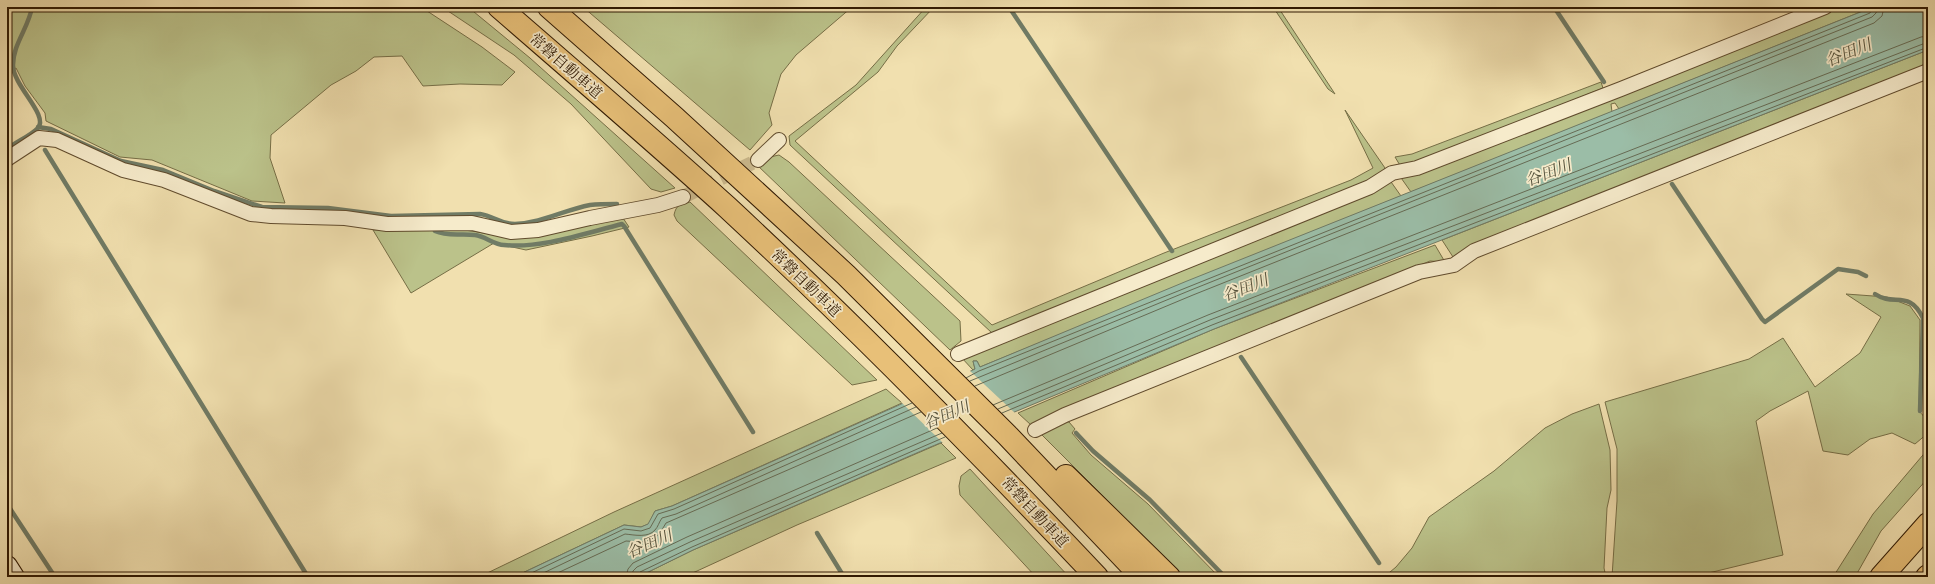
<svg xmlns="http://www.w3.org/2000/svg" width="1935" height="584" font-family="'IM FELL Great Primer','Noto Serif JP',serif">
  <rect width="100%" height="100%" fill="#f1e0af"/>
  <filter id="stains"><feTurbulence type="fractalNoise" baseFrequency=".005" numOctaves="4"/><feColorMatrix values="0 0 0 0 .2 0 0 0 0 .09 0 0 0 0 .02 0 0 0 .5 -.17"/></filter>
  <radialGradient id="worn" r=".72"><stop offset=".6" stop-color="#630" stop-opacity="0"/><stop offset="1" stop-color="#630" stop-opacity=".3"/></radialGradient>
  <g fill="#bbc28a" stroke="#766e46">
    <polygon points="7,7 421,7 482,47 515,72 502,85 460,84 423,86 402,56 374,57 356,71 331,85 271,135 270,158 285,203 252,201 152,160 120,157 46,121 45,113 25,86 16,68 7,73"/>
    <polygon points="442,7 468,7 530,58 675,188 661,192 651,189 571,104 514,55"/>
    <polygon points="583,7 852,7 796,55 781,74 769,113 772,125 750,150"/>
    <polygon points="926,7 934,7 897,46 878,72 795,141 992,325 1164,253 1351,180 1373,168 1345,110 1385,168 1382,174 1372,180 992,333 790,145 789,136 856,85"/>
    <polygon points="1273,7 1278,7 1335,94 1328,89"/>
    <polygon points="1839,7 1873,7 1619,109 1615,103 1611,104 1612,112 1411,192 1399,175 1614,96"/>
    <polygon points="1928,50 1928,66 1477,243 1453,257 1442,240"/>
    <polygon points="1601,82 1603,88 1440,154 1401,167 1395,157 1412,154"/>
    <polygon points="779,155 789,162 960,321 961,341 950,350 757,165 770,157"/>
    <polygon points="1389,179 1401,196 980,367 977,361 973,361 975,369 973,370 961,357"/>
    <path d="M690,202L877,380L852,385L677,221L674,215C676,205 680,204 690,202Z"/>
    <polygon points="623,218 629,227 592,236 526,250 494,243 411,293 373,230 452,228 490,234"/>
    <polygon points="1435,245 1445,262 1430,261 1401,273 1119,386 1031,425 1018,413 1214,329"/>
    <polygon points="1846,294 1887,297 1910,306 1920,320 1919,411 1928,421 1928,433 1915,444 1892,433 1870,439 1848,455 1823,451 1808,391 1770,411 1756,421 1783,555 1692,577 1612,577 1617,501 1617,449 1605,402 1749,359 1783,338 1815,387 1860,353 1881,317"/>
    <polygon points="886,389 902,403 672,506 655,511 649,524 641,527 624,525 514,577 479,577 614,512"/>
    <polygon points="1599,404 1610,450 1611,490 1607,508 1604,568 1606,577 1384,577 1396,567 1412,548 1429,517 1494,471 1545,428 1572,414"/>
    <polygon points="1060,421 1069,422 1075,429 1072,433 1091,455 1148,504 1219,577 1184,577 1042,435 1050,425"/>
    <polygon points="941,443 956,458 797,525 684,577 638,577 693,550"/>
    <polygon points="1928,449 1928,478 1881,531 1855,577 1833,577 1873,514"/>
    <polygon points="970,469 1069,577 1036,577 960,495 959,486 961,476"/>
  </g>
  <polygon fill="#9bbda7" stroke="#707b65" points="1873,7 1928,7 1928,50 1214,329 928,448 693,550 638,577 514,577 624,525 641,527 648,524 655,511 672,506 897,406 975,369 973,361 977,361 980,367 1187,281"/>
  <polygon fill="#f1e0af" points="969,370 1016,414 944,444 901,402"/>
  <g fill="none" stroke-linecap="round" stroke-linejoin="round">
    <g stroke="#666b54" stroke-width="1">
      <polyline points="966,378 979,371 1870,13 1873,7"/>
      <polyline points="970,381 1191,290 1872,17 1876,13 1878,7"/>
      <polyline points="975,386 1193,295 1874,23 1882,16 1884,7"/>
      <polyline points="993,405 1208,315 1921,37 1928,36"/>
      <polyline points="998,409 1210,320 1928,42"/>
      <polyline points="1002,413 1212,325 1928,47"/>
      <polyline points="523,577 624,529 641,531 650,528 658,514 674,509 912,403"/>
      <path d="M535,577L625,534C635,535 648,538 655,530C658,527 659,522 662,518L676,514L916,407"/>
      <polyline points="549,577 626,541 642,542 654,538 660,533 666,523 921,412"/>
      <polyline points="626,577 628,569 633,563 687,537 937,428"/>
      <polyline points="632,577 633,571 637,567 690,542 942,433"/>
      <polyline points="637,577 640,572 692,547 945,437"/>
    </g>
    <g stroke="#707b65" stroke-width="4.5">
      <polyline points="1009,7 1172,251"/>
      <polyline points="1554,7 1604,82"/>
      <path d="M38,127L51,129L121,161L163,170L214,191L262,207L328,208L391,216L480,214C494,216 499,224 515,224C542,223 564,210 590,205C599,204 608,204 617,204"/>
      <path d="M7,149C16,142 30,136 38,128C49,115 13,86 13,65C13,44 29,27 32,7"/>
      <polyline points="45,150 308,577"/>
      <polyline points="1672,184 1762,319 1765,322 1838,269 1858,272 1866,276"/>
      <path d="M435,231C448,237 461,233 475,235C485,236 494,245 504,245C540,249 586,233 622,224L624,226L753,432"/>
      <path d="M1875,294C1894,307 1909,289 1923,318L1920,411"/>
      <polyline points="1241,357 1379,563"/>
      <polyline points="1076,433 1093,451 1150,500 1225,577"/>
      <polyline points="7,504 55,577"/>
      <polyline points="817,533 844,577"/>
    </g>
    <polyline stroke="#cab88c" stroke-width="14" stroke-dasharray="14 7" stroke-linecap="butt" points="683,197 758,160"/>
    <g stroke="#604b2d" stroke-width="16">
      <g id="street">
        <polyline points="7,159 39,138 57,140 123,170 164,180 251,214 271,216 345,218 387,224 472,223 511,232 538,230 590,218 658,205 683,197"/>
        <polyline points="758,160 779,140"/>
        <polyline points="958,354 1370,187 1392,173 1417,168 1621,89 1825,7"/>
        <polyline points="1035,430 1065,415 1419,272 1454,265 1474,251 1928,71"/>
      </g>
    </g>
    <g stroke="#301902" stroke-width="22">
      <polyline id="secondary" points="7,566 14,577"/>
    </g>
    <g stroke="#301902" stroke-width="24">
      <g id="highway">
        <path d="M499,7C575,73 652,139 727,207C855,326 977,450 1097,577"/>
        <polyline points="549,7 674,117 846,275 1007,435 1142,577"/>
        <polyline points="1066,476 1169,577"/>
        <polyline points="1881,577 1928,524"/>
        <polyline points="1927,577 1928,576"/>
      </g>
    </g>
    <use href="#street" stroke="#f6ebcb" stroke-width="14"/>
    <use href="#secondary" stroke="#f6ebcb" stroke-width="20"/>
    <use href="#highway" stroke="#e8c078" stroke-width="22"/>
  </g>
  <g text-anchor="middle" stroke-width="3.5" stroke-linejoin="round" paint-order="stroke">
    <g font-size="15" fill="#301902" stroke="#f6ebcb">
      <text transform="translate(566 66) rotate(41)" y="5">常磐自動車道</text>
      <text transform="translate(806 283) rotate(44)" y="5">常磐自動車道</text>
      <text transform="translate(1035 512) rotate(47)" y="5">常磐自動車道</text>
    </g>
    <g font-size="16" font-style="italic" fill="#55523c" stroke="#f6ebcb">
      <text transform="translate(1848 52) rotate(-22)" y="6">谷田川</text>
      <text transform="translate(1548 172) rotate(-21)" y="6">谷田川</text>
      <text transform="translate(1245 287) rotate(-21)" y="6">谷田川</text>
      <text transform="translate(946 414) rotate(-23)" y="6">谷田川</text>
      <text transform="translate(649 543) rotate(-23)" y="6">谷田川</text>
    </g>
  </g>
  <rect width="1935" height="584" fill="none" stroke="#f1e0af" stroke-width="24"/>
  <rect x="8" y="8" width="1919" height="568" fill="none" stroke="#301902" stroke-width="2"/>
  <rect x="12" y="12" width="1911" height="560" fill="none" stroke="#301902"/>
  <rect width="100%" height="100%" filter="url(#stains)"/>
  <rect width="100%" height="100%" fill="url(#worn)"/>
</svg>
